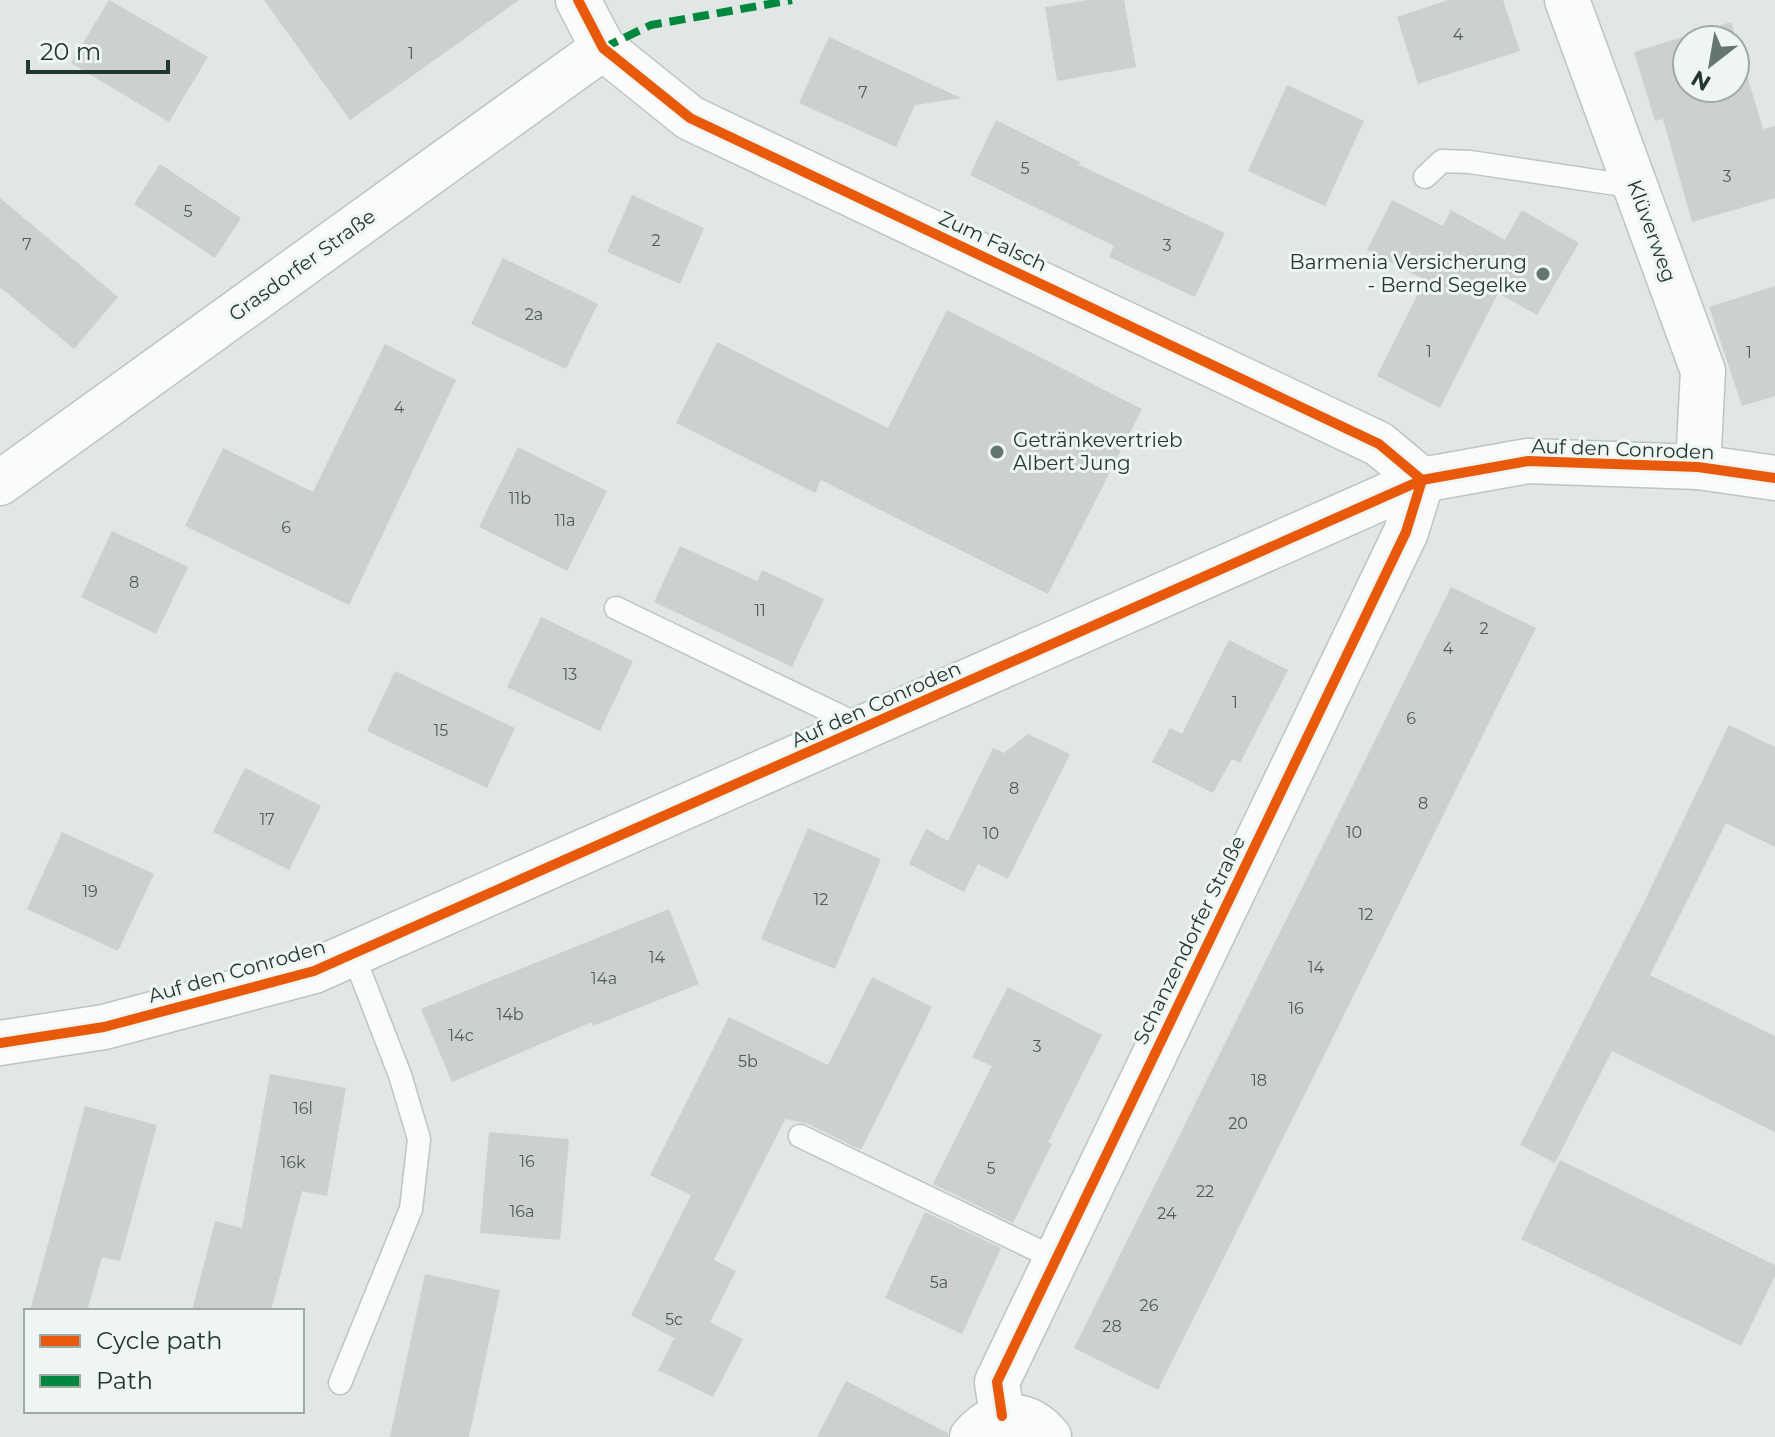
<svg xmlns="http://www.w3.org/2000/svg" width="1775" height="1437" font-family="Montserrat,sans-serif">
  <rect width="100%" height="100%" fill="#e1e7e4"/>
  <g fill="#ccd0ce" fill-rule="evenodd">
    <polygon points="109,0 208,57 169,122 71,63"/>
    <polygon points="264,0 519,0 350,120"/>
    <polygon points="1089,0 1124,0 1136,67 1057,81 1045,7"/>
    <polygon points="1448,0 1503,0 1520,51 1418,84 1397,17"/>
    <path d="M1731,22L1763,129L1775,126V198L1692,222L1663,119L1655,121L1634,52ZM1687,40H1735V88H1687Z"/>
    <polygon points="829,37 961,98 915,105 896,147 799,103"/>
    <polygon points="1287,85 1364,121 1325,206 1248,171"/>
    <polygon points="996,120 1080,162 1079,165 1225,233 1195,297 1109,257 1114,246 970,175"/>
    <polygon points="160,164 241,218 215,258 134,204"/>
    <polygon points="632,195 704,228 680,284 607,252"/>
    <polygon points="0,198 118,297 74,349 0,287"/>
    <polygon points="1392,200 1443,226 1451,210 1505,240 1522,210 1579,243 1537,315 1498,293 1440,408 1377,376 1425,280 1367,250"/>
    <polygon points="503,258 598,304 566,369 471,324"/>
    <polygon points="1775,286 1775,396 1742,406 1709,307"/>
    <polygon points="947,310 1142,409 1048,594 821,480 815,493 676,423 717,342 888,428"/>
    <polygon points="385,344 456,380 349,605 185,526 223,448 313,492"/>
    <polygon points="518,447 607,491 567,571 479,527"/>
    <polygon points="112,531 188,567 156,634 81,597"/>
    <polygon points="680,546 757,581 762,570 824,599 792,667 654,602"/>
    <polygon points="1451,587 1536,628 1158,1390 1074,1348"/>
    <polygon points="541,617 633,661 600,731 507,687"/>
    <polygon points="1229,640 1288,670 1240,763 1232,759 1213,793 1152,762 1170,728 1182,734"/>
    <polygon points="395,671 515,728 487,788 367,731"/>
    <polygon points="1729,725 1775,747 1775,847 1726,823 1650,975 1775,1036 1775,1132 1612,1051 1555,1163 1520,1145 1645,900"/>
    <polygon points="1028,734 1070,754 1008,879 978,864 964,892 909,864 926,829 948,841 993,748 1004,753"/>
    <polygon points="245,768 321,806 289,870 213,832"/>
    <polygon points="808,828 881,859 835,969 761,939"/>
    <polygon points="62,832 154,874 118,951 27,909"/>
    <polygon points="669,909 699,984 593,1026 592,1022 452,1082 421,1009"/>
    <polygon points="872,977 932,1007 861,1150 806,1123 785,1119 714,1260 736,1271 710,1322 743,1339 713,1397 658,1370 674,1338 631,1315 691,1195 650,1175 729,1017 828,1065"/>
    <polygon points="1008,987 1102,1035 1048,1142 1052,1144 1013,1223 933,1184 992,1066 972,1057"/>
    <polygon points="270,1074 346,1088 327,1196 302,1191 271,1311 192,1311 215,1221 242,1228"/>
    <polygon points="85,1106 157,1125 120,1261 102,1257 87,1311 30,1311"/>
    <polygon points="489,1132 569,1139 560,1240 480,1233"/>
    <polygon points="1560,1160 1775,1265 1775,1276 1741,1346 1521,1239"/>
    <polygon points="925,1212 1001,1248 962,1334 885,1298"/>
    <polygon points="425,1274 500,1290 469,1437 390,1437"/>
    <polygon points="846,1381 948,1433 948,1437 817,1437"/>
  </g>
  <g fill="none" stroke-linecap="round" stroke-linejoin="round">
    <g stroke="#bec4c1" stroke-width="25">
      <g id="lane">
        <polyline points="1425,177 1442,161 1470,162 1636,187"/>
        <polyline points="616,608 865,728"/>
        <polyline points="800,1136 1056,1259"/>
        <polyline points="340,1383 411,1209 419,1139 400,1075 353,954"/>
      </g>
    </g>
    <g stroke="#bec4c1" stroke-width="47">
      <g id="street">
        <polyline points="578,0 603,48 690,118 1379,444 1422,480"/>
        <polyline points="1567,0 1703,371 1698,467"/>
        <polyline points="0,483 603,48"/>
        <polyline points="0,1043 104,1027 314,971 1422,480 1528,461 1698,467 1775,478"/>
        <polyline points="1002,1416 997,1382 1406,532 1422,480"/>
        <path d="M972,1437C995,1410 1027,1410 1049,1437"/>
      </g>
    </g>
    <use href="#lane" stroke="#fafbfb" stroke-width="22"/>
    <use href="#street" stroke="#fafbfb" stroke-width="44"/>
    <polyline stroke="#00873e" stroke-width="8" stroke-dasharray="16 8" stroke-linecap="butt" points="603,48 651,25 792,0"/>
    <g stroke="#eff6f2" stroke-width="15">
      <g id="cycleway">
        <polyline points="578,0 603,48 690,118 1379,444 1422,480"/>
        <polyline points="0,1043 104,1027 314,971 1422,480 1528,461 1698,467 1775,478"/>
        <polyline points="1002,1416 997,1382 1406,532 1422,480"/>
      </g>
    </g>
    <use href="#cycleway" stroke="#e8590c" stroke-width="10"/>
  </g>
  <g fill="#657570" stroke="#eff6f2" stroke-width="3">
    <circle cx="1543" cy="274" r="8"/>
    <circle cx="997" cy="452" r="8"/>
  </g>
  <g text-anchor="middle" stroke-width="6" stroke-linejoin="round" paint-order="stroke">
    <g font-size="16" fill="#4c5d58">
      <text x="1458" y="40">4</text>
      <text x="411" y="59">1</text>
      <text x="863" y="98">7</text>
      <text x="1025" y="174">5</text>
      <text x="1727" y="182">3</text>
      <text x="188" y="217">5</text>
      <text x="656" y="246">2</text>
      <text x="27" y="250">7</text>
      <text x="1167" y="251">3</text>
      <text x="534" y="320">2a</text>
      <text x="1429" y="357">1</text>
      <text x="1749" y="358">1</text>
      <text x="399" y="413">4</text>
      <text x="520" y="504">11b</text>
      <text x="565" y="526">11a</text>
      <text x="286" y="533">6</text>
      <text x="134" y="588">8</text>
      <text x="760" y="616">11</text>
      <text x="1484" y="634">2</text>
      <text x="1448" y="654">4</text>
      <text x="570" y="680">13</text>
      <text x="1235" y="708">1</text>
      <text x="1411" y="724">6</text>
      <text x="441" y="736">15</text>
      <text x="1014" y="794">8</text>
      <text x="1423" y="809">8</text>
      <text x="267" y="825">17</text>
      <text x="1354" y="838">10</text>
      <text x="991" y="839">10</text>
      <text x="90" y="897">19</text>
      <text x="821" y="905">12</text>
      <text x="1366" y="920">12</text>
      <text x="657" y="963">14</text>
      <text x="1316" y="973">14</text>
      <text x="604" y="984">14a</text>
      <text x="1296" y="1014">16</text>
      <text x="510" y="1020">14b</text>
      <text x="461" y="1041">14c</text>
      <text x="1037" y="1052">3</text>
      <text x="748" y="1067">5b</text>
      <text x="1259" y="1086">18</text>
      <text x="303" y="1114">16l</text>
      <text x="1238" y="1129">20</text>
      <text x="527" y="1167">16</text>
      <text x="293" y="1168">16k</text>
      <text x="991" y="1174">5</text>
      <text x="1205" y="1197">22</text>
      <text x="522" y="1217">16a</text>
      <text x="1167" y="1219">24</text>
      <text x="939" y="1288">5a</text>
      <text x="1149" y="1311">26</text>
      <text x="674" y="1325">5c</text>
      <text x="1112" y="1332">28</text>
    </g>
    <g font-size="20" fill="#223731" stroke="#eff6f2">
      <text transform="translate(1652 231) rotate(70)" y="7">Klüverweg</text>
      <text transform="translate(993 241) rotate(25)" y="7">Zum Falsch</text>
      <text transform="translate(302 265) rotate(-36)" y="7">Grasdorfer Straße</text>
      <text transform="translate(1623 449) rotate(2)" y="7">Auf den Conroden</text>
      <text transform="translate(876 704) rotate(-24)" y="7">Auf den Conroden</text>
      <text transform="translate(1189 940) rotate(-64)" y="7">Schanzendorfer Straße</text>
      <text transform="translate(237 971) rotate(-16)" y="7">Auf den Conroden</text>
    </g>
    <g font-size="20" fill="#223731" stroke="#eff6f2" text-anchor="end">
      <text x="1527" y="269">Barmenia Versicherung<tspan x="1527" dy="23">- Bernd Segelke</tspan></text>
      <text x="1013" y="447" text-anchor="start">Getränkevertrieb<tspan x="1013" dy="23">Albert Jung</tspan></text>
    </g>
  </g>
  <rect x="24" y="1309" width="280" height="104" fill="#eff6f2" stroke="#9daaa5" stroke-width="2"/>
  <rect x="40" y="1335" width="40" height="12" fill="#e8590c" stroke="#9daaa5" stroke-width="2"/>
  <text x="96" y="1349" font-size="24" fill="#223731">Cycle path</text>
  <rect x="40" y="1375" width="40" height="12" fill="#00873e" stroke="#9daaa5" stroke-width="2"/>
  <text x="96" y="1389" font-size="24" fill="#223731">Path</text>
  <g transform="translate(1711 64) rotate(211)"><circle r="38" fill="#eff6f2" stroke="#9daaa5" stroke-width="2"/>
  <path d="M0-6L14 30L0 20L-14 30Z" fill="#657570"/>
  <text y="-12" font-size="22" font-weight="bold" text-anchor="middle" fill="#223731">N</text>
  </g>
  <path d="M28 60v12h140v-12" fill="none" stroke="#223731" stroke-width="4"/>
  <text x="40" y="60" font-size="24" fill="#223731" stroke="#eff6f2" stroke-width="6" paint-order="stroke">20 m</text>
</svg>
